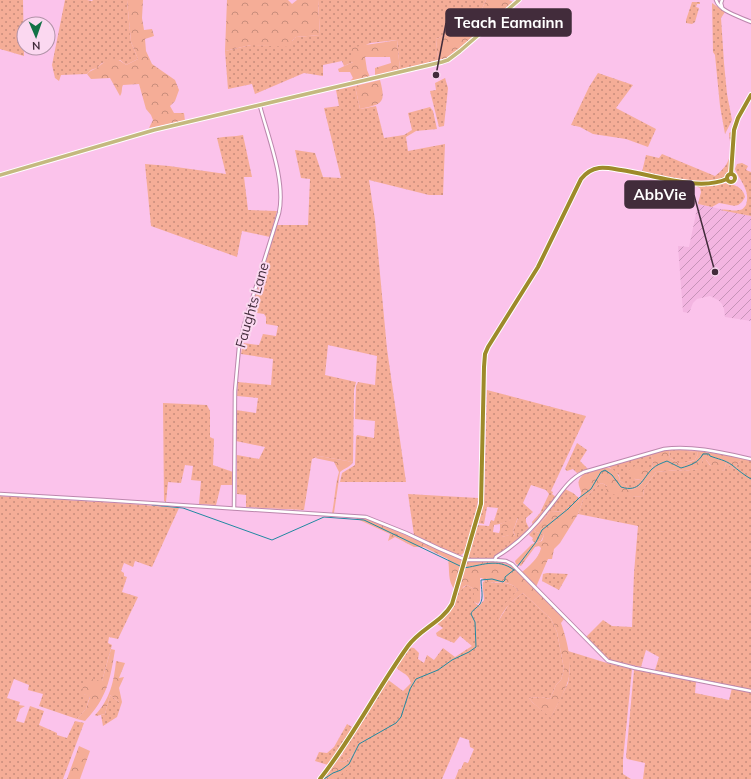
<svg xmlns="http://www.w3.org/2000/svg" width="751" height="779" font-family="Mulish,sans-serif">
  <defs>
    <pattern id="industrial-furrows" width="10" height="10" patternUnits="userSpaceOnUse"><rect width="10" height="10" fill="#f3b5e1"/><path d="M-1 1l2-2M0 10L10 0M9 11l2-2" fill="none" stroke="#c693b8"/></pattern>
    <pattern id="grass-dots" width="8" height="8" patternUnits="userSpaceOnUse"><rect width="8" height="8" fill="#f5ad97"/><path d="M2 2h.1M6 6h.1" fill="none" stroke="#c88d7c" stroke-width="1.8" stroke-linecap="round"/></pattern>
    <pattern id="forest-crowns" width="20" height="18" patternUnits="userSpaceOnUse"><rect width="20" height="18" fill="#f5ad97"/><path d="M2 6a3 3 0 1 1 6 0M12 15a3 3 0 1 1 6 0" fill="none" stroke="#c88d7c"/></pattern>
  </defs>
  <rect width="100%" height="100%" fill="#fbc3eb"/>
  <polygon fill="url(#industrial-furrows)" points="698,204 751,216 751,321 725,317 724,309 722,304 718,300 710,296 697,299 693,303 689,313 683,312 678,246 689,247"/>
  <g fill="url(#grass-dots)">
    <polygon points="0,0 23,0 24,56 0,49"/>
    <polygon points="65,0 87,0 92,1 93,0 127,0 131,42 138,59 126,65 120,60 102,63 97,68 91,70 87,74 61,75 59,81 55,78 52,65"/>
    <polygon points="318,0 486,0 478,18 463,28 436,39 438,60 400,70 397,40 370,43 362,47 357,47 353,62 344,66 342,61 323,65 323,76 304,73 255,94 252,84 228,89 225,51 251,45 292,46 292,41 296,37 320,35"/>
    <polygon points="692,2 700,2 700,4 697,4 696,7 699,8 695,22 692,24 686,23 686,20"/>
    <polygon points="712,3 725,12 721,18 724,63 727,94 732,120 725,134 720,106 715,55 713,52"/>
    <polygon points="598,73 633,85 616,108 656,129 648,147 626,139 593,134 580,127 571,125 589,87"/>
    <polygon points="445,78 448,88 444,126 439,127 430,91 436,90 435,83"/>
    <polygon points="355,86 360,109 376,106 384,138 404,135 412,130 408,113 430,107 433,111 437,129 416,131 406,137 408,151 445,144 443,195 429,195 369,180 375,220 387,349 406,482 340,482 342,473 355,465 356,437 357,435 374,438 375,421 355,419 356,386 358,382 375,385 377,356 328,345 325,375 356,382 354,390 353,462 319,456 312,459 304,510 246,507 246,495 237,494 237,455 259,459 265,447 236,441 236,410 256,413 258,398 237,396 238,382 271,385 273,359 241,354 243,343 259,345 263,334 276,336 278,326 266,324 266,317 264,314 250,312 277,225 308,225 310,179 301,178 295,150 315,153 323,177 341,178 324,108 339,106 336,90"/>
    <path d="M731,132L732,134C732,143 732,168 726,176C713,189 658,176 642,172L646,155L659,158L662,154L715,176C726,168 731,159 731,146C730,141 729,137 729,133Z"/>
    <path d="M243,135L252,177H244L248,210L277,211L270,237L242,231L237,257L151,226L145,164L169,166L226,174L217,138C226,136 234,137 243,135Z"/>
    <path d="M742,163L748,166L746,170L751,172V216L720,210C727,208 732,212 739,210C742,210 744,208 746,205C751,191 740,181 735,169L737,164Z"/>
    <path d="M727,183C735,185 743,187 745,197C738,211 731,204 719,203L712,207L698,204L701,192L700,188L692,184L707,186Z"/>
    <polygon points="487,390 586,416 551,491 553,492 552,494 556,497 533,526 532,522 540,513 549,494 546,490 531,485 523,503 533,512 526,518 526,522 529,528 515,537 515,535 513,531 518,518 500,524 494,525 493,532 499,533 500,530 509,530 510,535 502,537 512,540 511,547 495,558 491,558 490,559 470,559 468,555 477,525 489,526 491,520 494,521 498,508 487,507 484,524 478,523 484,503"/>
    <polygon points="163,403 207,405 210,411 210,437 214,439 213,465 233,472 232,485 221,485 216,505 199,504 201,481 191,480 193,466 185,465 181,483 168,482 166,502 164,501"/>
    <polygon points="577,443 587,450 580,461 588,469 577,473 573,469 567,471 565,469"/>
    <polygon points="669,449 697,452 698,454 695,460 680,464 670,458"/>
    <path d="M651,454L653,460L652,471L634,479L641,480L643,482C639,487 634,490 628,490L626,485L620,481L619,475L609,467H603Z"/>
    <path d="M742,458L751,460V690L655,670L659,657L646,650L641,667L612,661L606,657L586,637L603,620L612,626L632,627L634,573L638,526L578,514L583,500C590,496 594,485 602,483C617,492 624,499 643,496L644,488L656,472L678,470L683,471L698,469L703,460H706L710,465L724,471L726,463L734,469Z"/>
    <path d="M565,489L573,493L580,499C573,510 562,512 550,512L534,531L544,535L541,541L535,543L532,540L533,538L529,535Z"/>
    <polygon points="408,494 478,498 477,509 466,551 461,555 455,554 414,535"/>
    <polygon points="0,496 132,504 179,508 152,567 135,561 133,567 124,563 121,571 124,573 124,576 127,577 122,592 138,597 118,639 109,637 108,643 112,645 102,681 84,694 90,696 86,709 77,719 39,706 43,694 28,690 29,685 14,679 7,698 20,702 19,705 25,706 20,709 16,721 24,723 30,706 44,711 39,725 57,733 57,735 67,738 75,721 84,723 63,779 0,779"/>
    <polygon points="547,573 568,574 559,590 542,581 543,574"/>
    <path d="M485,581C497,585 509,579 518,590C510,600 499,607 499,620L509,604L523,593L551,619L557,632L564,669L561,680L556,685L550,699L541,697L529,698L533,703L551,717L568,683L570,670L568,651L610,664L632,669L623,760V774L631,779H455L459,769H461L464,762L468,763L474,749L470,747L469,740L460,737L442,779H332C343,775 351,764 356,753H353C349,760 345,763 337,761L343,754V750L387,679L403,691L411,683C408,672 401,674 395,666L408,647L414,648L419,653L418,659L424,663L427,655L434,660L443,648L455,657L472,646L460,636L454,643L437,636L436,633L443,628L436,623C451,612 454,610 457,592L467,585L474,589V602L479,606L484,600C484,594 482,588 483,582Z"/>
    <polygon points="634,670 635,670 696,682 695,693 729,700 732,688 751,693 751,779 643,779 645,763 627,759 626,757"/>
    <polygon points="110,695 119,702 122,702 117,717 103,726 101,715 105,714"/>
    <polygon points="347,724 352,727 337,754 328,765 315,761 319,752 327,753 334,747"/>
  </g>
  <g fill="url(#forest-crowns)">
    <path d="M127,0H143L142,18L144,30L152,29L154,36L145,39L146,51L152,64L175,80L179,90L175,101L170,106L174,113H184L185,121L149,128L153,120L151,115L146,109L139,84L123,85C121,88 123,92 120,96L110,78L91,79L87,74C91,70 94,70 98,67C109,58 114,55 126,65L138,59L131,42Z"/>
    <polygon points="227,0 288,0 292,4 297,0 318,0 320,35 296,37 292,41 292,47 251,45 225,51"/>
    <polygon points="486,0 509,0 513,2 459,49 447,58 438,60 436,39 463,28 478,18"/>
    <path d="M397,40L400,70L375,76V68L391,63L390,57H365L367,70L370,77L349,82L353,78L350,72H339L338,69L353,62L351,48C366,44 382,43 397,40Z"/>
    <path d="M380,80C386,103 383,104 360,109L355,86Z"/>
    <path d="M669,449L670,458L680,464C686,462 691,462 695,460L698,454L697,452L673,450L672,449L699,451L742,458L734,469L726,463L724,471L713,468L706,460H703L699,469L683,471L678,470L656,472L644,488L643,496C632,498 616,497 606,491L607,486L602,483C594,485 590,496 583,500L578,514L560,543L554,549L552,559H548L536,587L522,572C529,566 539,558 541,548L539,546L535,547L521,566L516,564L515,561L532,544L542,541L544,535L534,531L550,512C563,512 569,510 579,501C580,498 581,495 581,492C580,487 576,483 581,477C590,466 617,461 620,481L626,485L628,490C634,490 639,487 643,482L641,480C634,479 630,478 628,471L630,469L635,466L640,469L650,468L652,470L653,460L651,454Z"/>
    <path d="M319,456L353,462C351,467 344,468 340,472L334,513H332C335,499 335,485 339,472L334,462L315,458Z"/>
    <polygon points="518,517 513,531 515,536 529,528 530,530 511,547 509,545 511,540 506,541 502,539 502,537 509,535 509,530 500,530 500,524"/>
    <path d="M355,518L369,519L464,561L455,590C447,581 450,570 448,559L424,547H414L395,537L388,541L390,534Z"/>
    <path d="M467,561L471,562C486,562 500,559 513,567L564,619L561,623C567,640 573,663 568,681C564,694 556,706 551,718L533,703L529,698L541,697L550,699L556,685L561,680L564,669L557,632L551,619L523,593C511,602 505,607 498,622C498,607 509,600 518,590C510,580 498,583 486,582L482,578H480V601L478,604L474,602V589L467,585L463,587L462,590L457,592Z"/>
    <path d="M111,649L115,650C110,680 107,698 85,721L77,719L86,709L90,697L82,693L83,686L86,680L91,679L102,681Z"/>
    <path d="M116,661L125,663L119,678L124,677L119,688L122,702H119L110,695L105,714L96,716L95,715C110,700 114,681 116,661Z"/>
    <polygon points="79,746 90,751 80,779 67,779"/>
    <path d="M343,750V753L338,761C346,763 349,760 353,753H356C351,763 352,768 341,774V777L332,779H322Z"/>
  </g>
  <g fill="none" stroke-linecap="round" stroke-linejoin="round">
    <g stroke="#2089a1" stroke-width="1">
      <polyline points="152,505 183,508 272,540 324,517 364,520 460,566"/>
      <path d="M517,567L536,542L542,530L568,509L579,498L591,489L601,472L605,470L612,475L621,487C640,493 642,479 652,469C656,465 662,463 667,461L681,468C691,465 698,463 703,454H709L710,456C718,459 725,460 732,465C738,470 744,475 751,479"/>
      <path d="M463,568C481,566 497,557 514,570"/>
      <path d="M324,779L333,773L341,770L349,764L359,744L396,723L401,717L410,689L416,679L438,670L452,660L469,652L476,647L475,622L471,614C472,610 477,608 480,604C484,598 481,588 481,580L492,579L503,582L505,580V577L515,569"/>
    </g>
    <g stroke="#bc87ad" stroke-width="4.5">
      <g id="minor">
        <path d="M716,0C720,12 741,17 751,22"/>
        <polyline points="722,7 721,3 722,0"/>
        <polyline points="0,494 103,500 366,517 406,533 440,549 466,560 495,560 506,561 512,564 608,661 635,668 751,691"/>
        <path d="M234,508L235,391L239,347L244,325L279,213C286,181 268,137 260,106"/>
        <path d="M495,560L496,557C518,544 533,529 548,509C559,496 568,479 584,472L664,449C692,445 724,453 751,459"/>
      </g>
    </g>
    <g stroke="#fff" stroke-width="5.5">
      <polyline id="major" points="0,175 154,130 442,62 448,60 460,51 519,0"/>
    </g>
    <g stroke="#fff" stroke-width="6">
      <g id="highway">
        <circle cx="731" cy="178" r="4"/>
        <polyline points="731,174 734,130 738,118 751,95"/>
        <path d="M320,779C353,737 377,689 408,646C420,629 442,622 452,604L481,504L484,367L485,354L488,347L538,267L581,179C585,174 592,169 599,168C606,167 614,169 621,170C651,174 698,192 727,179"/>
      </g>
    </g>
    <use href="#minor" stroke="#fff" stroke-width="2.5"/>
    <use href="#major" stroke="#c4b97f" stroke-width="3.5"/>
    <use href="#highway" stroke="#9d8a2a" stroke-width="4"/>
  </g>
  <g text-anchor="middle" stroke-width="4" stroke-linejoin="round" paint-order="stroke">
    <g font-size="14" fill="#422c3b" stroke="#fbd8f0">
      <text transform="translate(252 305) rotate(-74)" y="5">Faughts Lane</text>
    </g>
  </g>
  <path fill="none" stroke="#422c3b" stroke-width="1.5" d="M436 75L446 23M715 272L694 195"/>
  <g fill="#422c3b" stroke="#fbd8f0" stroke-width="1.5">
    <circle cx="436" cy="75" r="4"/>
    <circle cx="715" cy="272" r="4"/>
  </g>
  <g fill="#422c3b" stroke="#422c3b" stroke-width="1.5">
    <rect x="446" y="9" width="125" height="27" rx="4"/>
    <rect x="625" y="181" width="69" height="27" rx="4"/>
  </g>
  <g font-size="15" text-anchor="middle" font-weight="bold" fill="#fff">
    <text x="509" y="28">Teach Eamainn</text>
    <text x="660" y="200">AbbVie</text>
  </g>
  <g transform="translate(36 36) rotate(178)"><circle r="19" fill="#fbd8f0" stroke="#b193a8"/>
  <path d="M0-3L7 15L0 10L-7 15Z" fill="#137146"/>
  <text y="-6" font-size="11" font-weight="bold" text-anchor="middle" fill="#422c3b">N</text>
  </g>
</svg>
